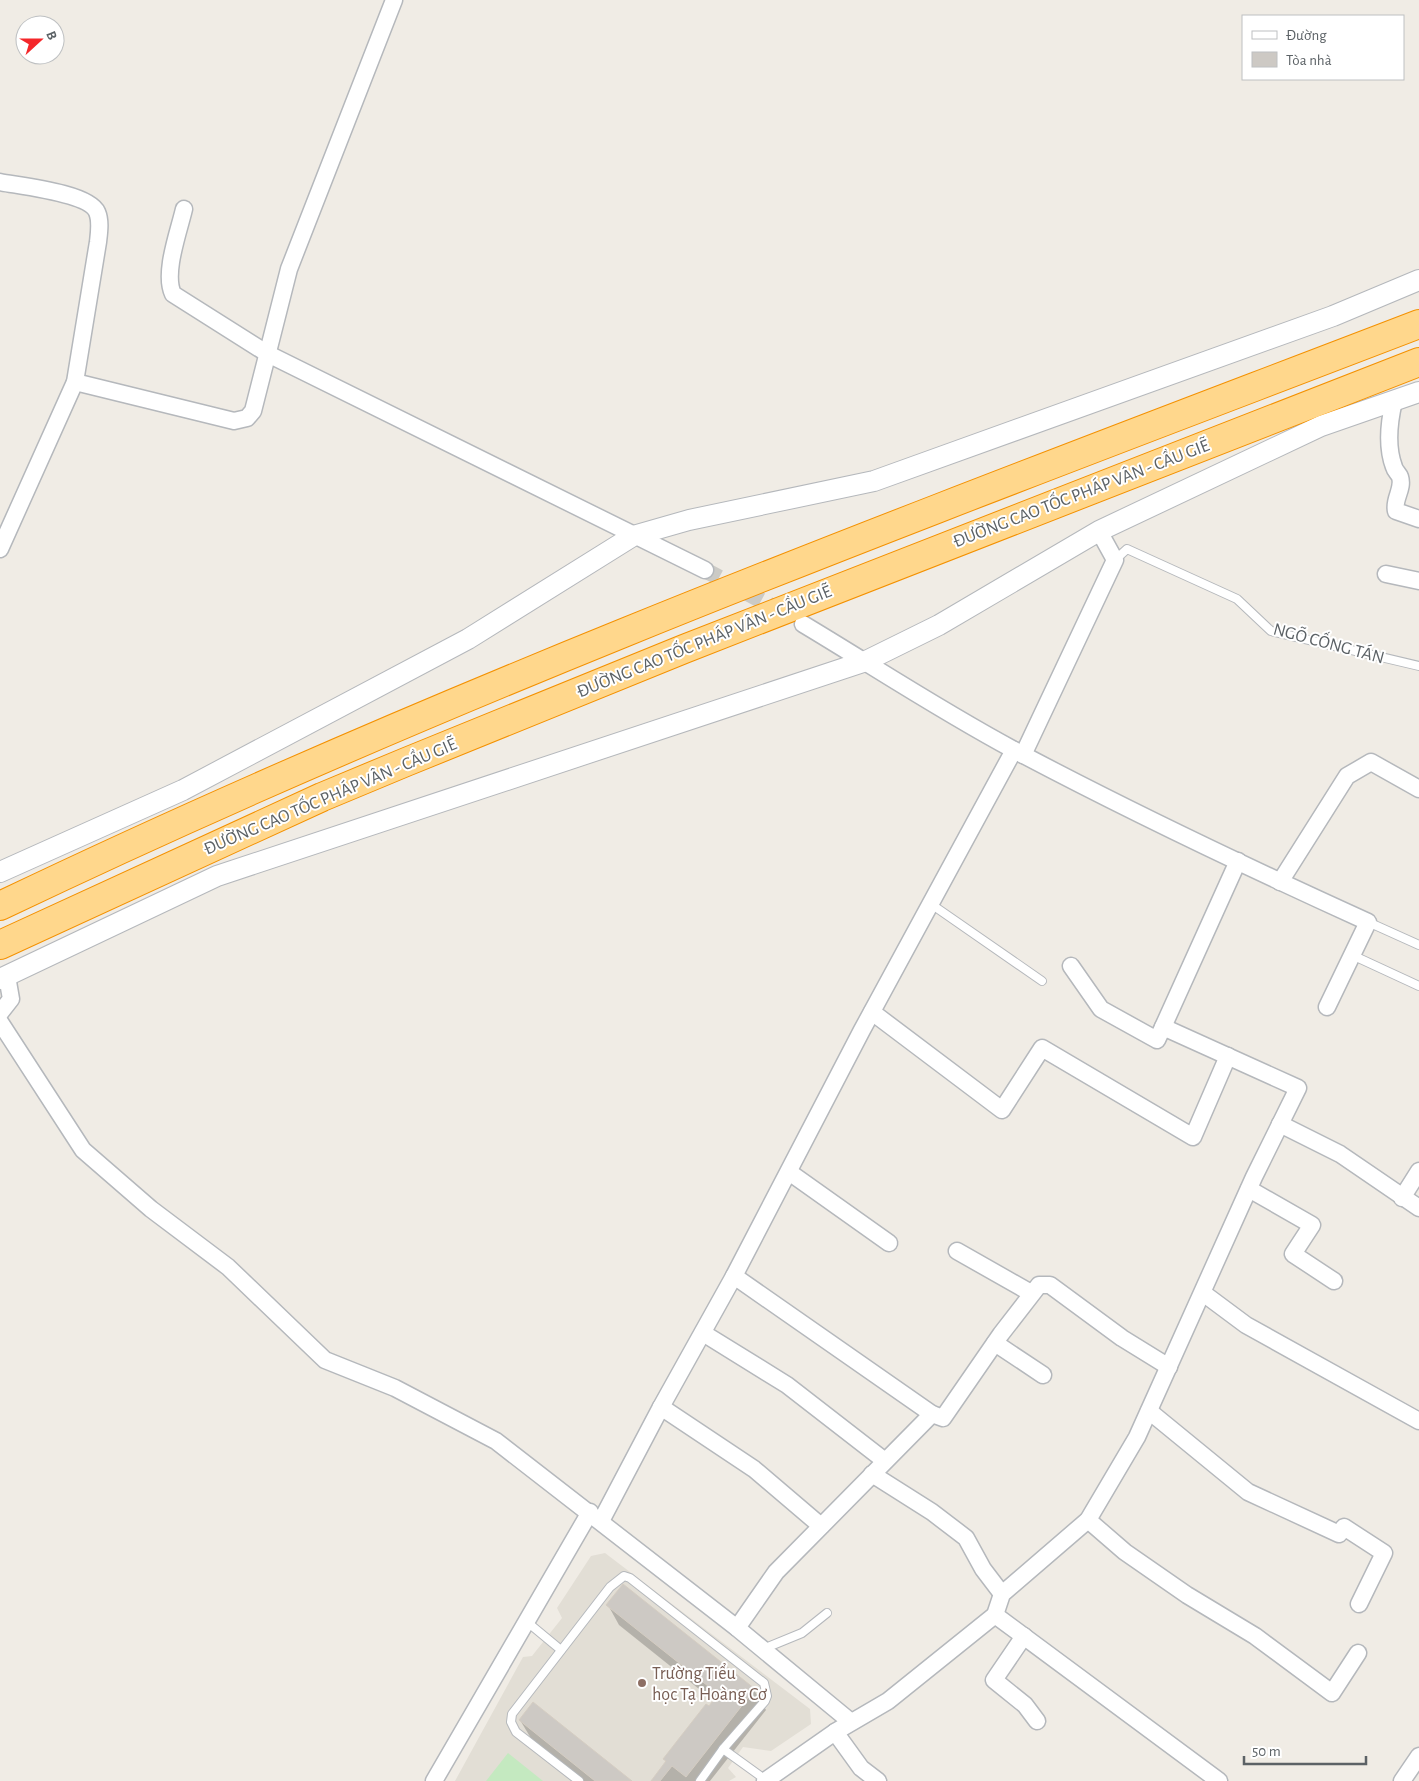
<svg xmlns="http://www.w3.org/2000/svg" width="1419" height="1781" font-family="'Alegreya Sans',sans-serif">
  <rect width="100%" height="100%" fill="#f0ece5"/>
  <polygon fill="#e2ded5" points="605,1553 810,1709 811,1724 771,1751 743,1747 728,1768 736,1777 729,1781 455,1781 523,1657 532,1656 562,1618 557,1608 591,1556"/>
  <polygon fill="#c4e9c0" points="508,1753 543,1781 486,1781"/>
  <g fill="#0003">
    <polygon points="608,1605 754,1690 766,1710 710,1781 652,1781 667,1763 665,1759 714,1701 619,1625"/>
    <polygon points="520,1720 630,1781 583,1781 532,1740"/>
  </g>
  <g fill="#cdc9c4" stroke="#d5cdc2">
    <polygon points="623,1584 755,1689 686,1777 672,1766 660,1781 651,1781 666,1761 663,1759 706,1704 709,1706 718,1694 606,1605"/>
    <polygon points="533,1702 632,1781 595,1781 519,1720"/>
  </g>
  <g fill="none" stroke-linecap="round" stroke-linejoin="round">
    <polyline stroke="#cbcac5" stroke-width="16" stroke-dasharray="16 8" stroke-linecap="butt" points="705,570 784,613"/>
    <g stroke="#b5b8bc" stroke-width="10">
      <g id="service">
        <polyline points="1115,560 1127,549 1237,599 1271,631 1419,666"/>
        <polyline points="931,904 1042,981"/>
        <polyline points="1368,922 1419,945"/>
        <polyline points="1352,955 1419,986"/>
        <polyline points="526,1621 561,1650"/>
        <polyline points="763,1649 802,1633 827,1613"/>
        <polyline points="723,1749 766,1780"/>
        <polyline points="579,1781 516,1732 511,1722 512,1714 610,1587 624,1576 630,1578 764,1683 767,1696 765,1701 723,1749 700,1781"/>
      </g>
    </g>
    <g stroke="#b5b8bc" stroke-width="19">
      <g id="minor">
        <path d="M0,182C21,186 89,193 97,212C101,221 99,233 98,242L75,382L0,549"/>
        <path d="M184,209C179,231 163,273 173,294L268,354L705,570"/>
        <polyline points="75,382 234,421 247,418 253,411 289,269 394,0"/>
        <path d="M1394,401C1389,422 1386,446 1394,467C1395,471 1399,474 1400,477C1404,489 1393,499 1396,511L1419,519"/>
        <polyline points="1386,574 1419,581"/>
        <path d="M803,624C873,666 941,711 1014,750C1129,811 1249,868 1368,922L1327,1007"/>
        <polyline points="1023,755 1115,560 1099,531"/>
        <polyline points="1280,882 1347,776 1371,762 1419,789"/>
        <polyline points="872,1012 1002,1110 1042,1048 1193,1137 1228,1056"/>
        <polyline points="0,1013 11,999 7,976"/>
        <polyline points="0,1022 83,1150 151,1209 228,1267 325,1360 395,1388 496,1441 737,1628 851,1722"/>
        <polyline points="1163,1027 1238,861"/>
        <polyline points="1280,1124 1340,1154 1419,1208"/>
        <polyline points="789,1172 889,1243"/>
        <polyline points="1249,1189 1312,1225 1293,1254 1334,1281"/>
        <polyline points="1402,1198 1419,1171"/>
        <polyline points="957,1251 1031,1293"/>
        <polyline points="734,1276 932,1414 943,1418 1001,1334 1039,1285 1050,1285 1122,1338 1169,1367"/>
        <polyline points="1203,1293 1246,1325 1419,1421"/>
        <polyline points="703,1333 787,1385 885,1461"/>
        <polyline points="995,1343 1043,1375"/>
        <polyline points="661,1407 754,1469 821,1526"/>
        <polyline points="1149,1411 1248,1492 1339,1534 1344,1527 1384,1553 1359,1604"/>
        <polyline points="872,1474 932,1512 966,1538 983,1569 1002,1594"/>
        <polyline points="1088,1520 1125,1552 1187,1595 1255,1636 1332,1693 1358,1653"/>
        <polyline points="601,1521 661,1407 734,1276 862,1030 1014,750"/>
        <polyline points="995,1615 1219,1781"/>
        <polyline points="737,1628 776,1572 932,1414"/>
        <polyline points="1024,1636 994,1680 1025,1705 1037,1721"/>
        <polyline points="835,1732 861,1768 878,1781"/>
        <polyline points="434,1781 590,1512"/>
        <polyline points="765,1781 835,1732 888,1701 995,1615 1002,1594 1088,1520 1137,1437 1254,1177 1298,1088 1163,1027 1157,1040 1101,1009 1071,966"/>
        <polyline points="1402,1781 1419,1756"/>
      </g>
    </g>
    <g stroke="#b5b8bc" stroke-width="22">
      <g id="tertiary">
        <polyline points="0,872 183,790 468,639 633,536 689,520 874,481 1333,316 1419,280"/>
        <polyline points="0,979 217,876 866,661 939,625 1099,531 1321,426 1419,392"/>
      </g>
    </g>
    <g stroke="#f49100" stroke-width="30">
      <g id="motorway">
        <path d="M0,906C461,685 942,507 1419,324"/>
        <polyline points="0,945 322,797 406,762 684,649 1419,362"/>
      </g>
    </g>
    <use href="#service" stroke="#fff" stroke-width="8"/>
    <use href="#minor" stroke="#fff" stroke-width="16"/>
    <use href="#tertiary" stroke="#fff" stroke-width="20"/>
    <use href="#motorway" stroke="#ffd78c" stroke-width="28"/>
  </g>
  <circle fill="#8d6e63" stroke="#fff" stroke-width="2" cx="642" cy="1683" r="5"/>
  <g text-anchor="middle" stroke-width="4" stroke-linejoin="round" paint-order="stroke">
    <g font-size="18" fill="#5c6266" stroke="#fff">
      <text transform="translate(1081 493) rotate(-21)" y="6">ĐƯỜNG CAO TỐC PHÁP VÂN - CẦU GIẼ</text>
      <text transform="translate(704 641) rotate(-22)" y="6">ĐƯỜNG CAO TỐC PHÁP VÂN - CẦU GIẼ</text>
      <text transform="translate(1329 643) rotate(15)" y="6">NGÕ CỐNG TÁN</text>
      <text transform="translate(330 796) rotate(-23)" y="6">ĐƯỜNG CAO TỐC PHÁP VÂN - CẦU GIẼ</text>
    </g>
    <g font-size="18" fill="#785e54" stroke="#fff" text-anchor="start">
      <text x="652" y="1679">Trường Tiểu<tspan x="652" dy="21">học Tạ Hoàng Cơ</tspan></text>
    </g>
  </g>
  <rect x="1242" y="15" width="162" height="65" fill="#ffffff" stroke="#bec0c2"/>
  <rect x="1252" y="31" width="25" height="8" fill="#ffffff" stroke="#bec0c2"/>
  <text x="1286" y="40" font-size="15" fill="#5c6266">Đường</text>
  <rect x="1252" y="52" width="25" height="15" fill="#cdc9c4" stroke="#bec0c2"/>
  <text x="1286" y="65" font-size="15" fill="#5c6266">Tòa nhà</text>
  <g transform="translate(40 40) rotate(69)"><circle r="24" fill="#ffffff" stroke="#bec0c2"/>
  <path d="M0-4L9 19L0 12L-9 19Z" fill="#f4272a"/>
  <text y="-8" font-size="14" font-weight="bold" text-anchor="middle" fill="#5c6266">B</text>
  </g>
  <path d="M1244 1756v8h122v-8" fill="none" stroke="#5c6266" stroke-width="2.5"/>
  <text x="1252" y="1756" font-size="15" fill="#5c6266" stroke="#ffffff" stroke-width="4" paint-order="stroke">50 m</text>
</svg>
